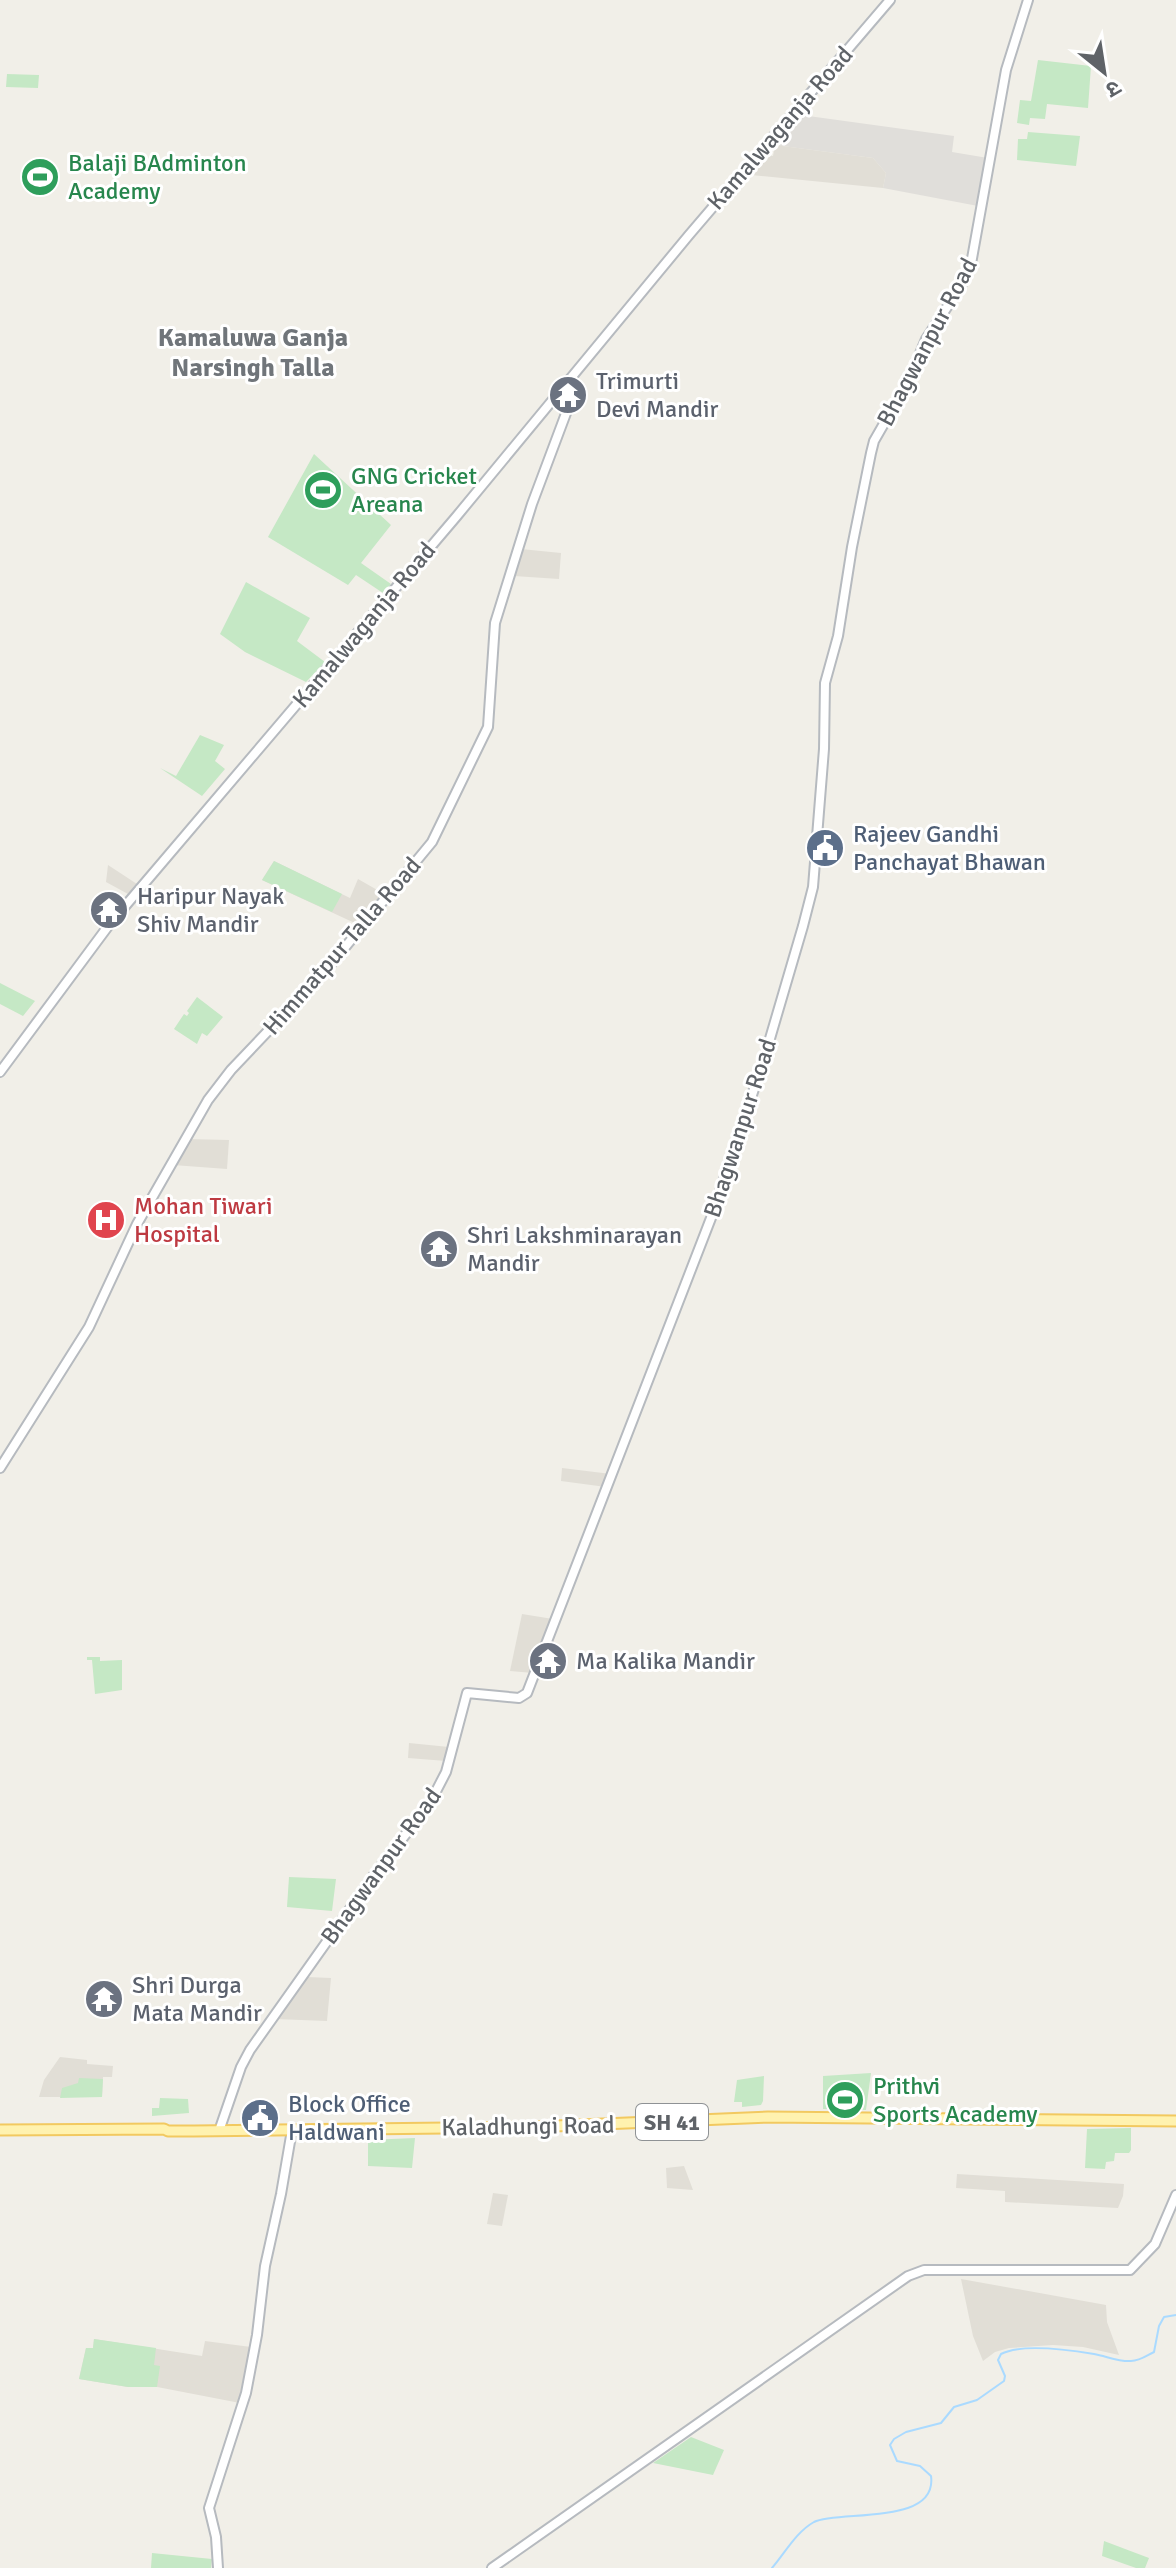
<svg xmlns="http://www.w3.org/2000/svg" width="1176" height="2568" font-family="Signika,'Noto Sans Devanagari',sans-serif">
  <rect width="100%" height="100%" fill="#f1efe8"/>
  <polygon fill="#e0deda" points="801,115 954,136 952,152 988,158 978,206 883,188 886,173 873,158 775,145"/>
  <g fill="#e1ded6">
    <polygon points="775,145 873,158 886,173 883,188 751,175 765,155 773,156"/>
    <polygon points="521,549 561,553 559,579 514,576"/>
    <polygon points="274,861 350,898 358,879 386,895 359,925 262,880"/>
    <polygon points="108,865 137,884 128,894 106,882"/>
    <polygon points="186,1139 229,1140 227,1169 173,1165"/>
    <polygon points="562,1468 611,1474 606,1487 561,1481"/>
    <polygon points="522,1614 553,1619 533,1673 510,1671"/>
    <polygon points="409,1743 449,1747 446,1761 408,1758"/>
    <polygon points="307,1977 331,1978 327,2021 275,2019"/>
    <polygon points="60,2057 87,2060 87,2064 113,2066 112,2077 103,2077 102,2097 39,2097 44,2080"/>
    <polygon points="684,2166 693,2190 667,2188 666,2168"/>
    <polygon points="957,2174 1124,2184 1123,2196 1118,2208 1005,2202 1005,2191 956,2188"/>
    <polygon points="493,2193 508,2195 502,2226 487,2224"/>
    <polygon points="961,2279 1106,2305 1107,2322 1119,2355 1083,2347 1053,2345 1009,2348 995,2352 983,2361 973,2336"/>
    <polygon points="94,2339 202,2356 205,2341 251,2347 240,2403 152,2386 128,2387 79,2379 86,2348 93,2348"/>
  </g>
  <g fill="#c5e8c5">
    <polygon points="1038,60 1091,66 1088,108 1047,104 1045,119 1030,118 1029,125 1017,123 1020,100 1031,101"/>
    <polygon points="7,74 39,75 38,88 6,87"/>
    <polygon points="1028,132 1080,136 1076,166 1017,160 1018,139 1027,139"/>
    <polygon points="314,454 391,525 361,563 391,584 383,593 356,575 348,585 268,537"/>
    <polygon points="246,582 310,618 297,641 325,662 306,682 245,652 220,634"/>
    <polygon points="200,735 224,745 215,761 225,769 202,796 160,768 176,776"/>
    <polygon points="274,861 342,894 332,912 262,880"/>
    <polygon points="0,983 35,1001 23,1016 0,1004"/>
    <polygon points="197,997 223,1017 207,1036 202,1033 197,1044 174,1029 184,1014 187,1016 189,1013 187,1011"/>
    <polygon points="87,1657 100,1657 100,1661 122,1660 122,1690 95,1694 92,1660 87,1660"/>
    <polygon points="289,1877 336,1879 332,1911 287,1907"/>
    <polygon points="871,2073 866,2110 823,2109 823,2076"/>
    <polygon points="764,2076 763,2101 761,2105 742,2107 742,2102 734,2102 737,2080"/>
    <polygon points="79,2078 103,2079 102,2097 60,2098 62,2088 78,2083"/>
    <polygon points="160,2098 188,2099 189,2113 152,2116 152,2108 159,2108"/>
    <polygon points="1131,2128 1131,2150 1129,2153 1115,2153 1114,2161 1106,2162 1105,2169 1085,2168 1087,2129"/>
    <polygon points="415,2138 412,2168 368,2166 368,2140"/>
    <polygon points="94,2339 156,2348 154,2365 160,2366 157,2387 128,2387 79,2379 86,2348 93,2348"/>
    <polygon points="691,2437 724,2450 713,2475 653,2463"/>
    <polygon points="1104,2541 1149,2558 1145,2568 1136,2568 1102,2556"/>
    <polygon points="152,2553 212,2559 211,2568 151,2568"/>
  </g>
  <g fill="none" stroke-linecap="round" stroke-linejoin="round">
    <path stroke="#aadaff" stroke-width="2" d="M772,2568C785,2553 796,2532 814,2522C839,2510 938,2526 931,2476L920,2466L897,2461L890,2445L894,2439L906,2432L941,2423L954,2407L977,2400L1004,2381L1005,2376L998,2360L1001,2354C1022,2343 1070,2350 1094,2354C1106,2356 1119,2362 1131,2361C1140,2361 1146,2356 1154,2352L1159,2326L1164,2317L1176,2315"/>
    <g stroke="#b6babf" stroke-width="12">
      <g id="secondary">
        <polyline points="0,1072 109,925 456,517 689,235 890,0"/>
        <polyline points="0,1468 89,1327 137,1224 208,1100 231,1070 327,969 432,842 488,727 495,623 532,504 574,392 574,385 570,379"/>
        <polyline points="219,2131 241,2067 250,2050 374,1875 430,1803 446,1772 467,1693 519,1698 527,1693 711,1218 764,1059 803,926 813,887 824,749 825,683 838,636 852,547 871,453 874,441 909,380 926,339 961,286 971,264 1006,70 1028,0"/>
        <polyline points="218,2568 216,2537 209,2508 246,2393 257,2335 265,2266 281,2194 292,2130"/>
        <polyline points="492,2568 908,2276 924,2270 1130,2270 1155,2244 1176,2195"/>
      </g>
    </g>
    <g stroke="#f2c960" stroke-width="13">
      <polyline id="primary" points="0,2130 164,2129 168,2131 194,2131 531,2127 768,2117 1176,2121"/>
    </g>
    <use href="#secondary" stroke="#fff" stroke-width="8"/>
    <use href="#primary" stroke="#fff2af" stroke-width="9"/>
  </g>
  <defs>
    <g id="stadium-disc" transform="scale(2)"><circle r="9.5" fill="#2e9e5b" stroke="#fff"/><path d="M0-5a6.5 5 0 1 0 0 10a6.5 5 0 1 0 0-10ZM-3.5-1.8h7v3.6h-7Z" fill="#fff"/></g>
    <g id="temple-disc" transform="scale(2)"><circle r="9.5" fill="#6b7280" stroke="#fff"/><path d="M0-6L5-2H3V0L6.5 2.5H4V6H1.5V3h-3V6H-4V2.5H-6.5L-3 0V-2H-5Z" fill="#fff"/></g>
    <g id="civic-disc" transform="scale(2)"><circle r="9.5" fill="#5c6f8a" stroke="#fff"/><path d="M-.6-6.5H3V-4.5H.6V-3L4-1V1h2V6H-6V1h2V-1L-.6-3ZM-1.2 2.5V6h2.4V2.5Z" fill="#fff"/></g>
    <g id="hospital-disc" transform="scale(2)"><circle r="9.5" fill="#e0444e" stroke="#fff"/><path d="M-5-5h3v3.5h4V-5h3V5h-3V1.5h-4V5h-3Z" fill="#fff"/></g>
  </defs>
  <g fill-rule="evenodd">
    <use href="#stadium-disc" x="40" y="177"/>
    <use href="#temple-disc" x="568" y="395"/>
    <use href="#stadium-disc" x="323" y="490"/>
    <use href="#civic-disc" x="825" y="848"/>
    <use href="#temple-disc" x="109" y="910"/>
    <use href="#hospital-disc" x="106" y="1220"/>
    <use href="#temple-disc" x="439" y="1249"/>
    <use href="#temple-disc" x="548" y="1661"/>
    <use href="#temple-disc" x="104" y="1999"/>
    <use href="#stadium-disc" x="845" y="2100"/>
    <use href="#civic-disc" x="260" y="2118"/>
  </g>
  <g text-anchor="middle" stroke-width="6" stroke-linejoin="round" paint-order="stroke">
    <rect fill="#fff" stroke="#8f9295" stroke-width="2" x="636" y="2104" width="72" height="36" rx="6"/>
    <g font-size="22" font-weight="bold" fill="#5f6368">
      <text x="672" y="2130">SH 41</text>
    </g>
    <g font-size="24" fill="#5f6368" stroke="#fff">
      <text transform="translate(780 128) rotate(-49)" y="8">Kamalwaganja Road</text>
      <text transform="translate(927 342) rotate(-62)" y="8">Bhagwanpur Road</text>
      <text transform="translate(364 625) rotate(-50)" y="8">Kamalwaganja Road</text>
      <text transform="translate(342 946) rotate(-49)" y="8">Himmatpur Talla Road</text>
      <text transform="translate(740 1128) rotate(-72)" y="8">Bhagwanpur Road</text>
      <text transform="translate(381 1866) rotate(-54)" y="8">Bhagwanpur Road</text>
      <text transform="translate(528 2126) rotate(-1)" y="8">Kaladhungi Road</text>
    </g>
    <g font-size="24" fill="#27864d" stroke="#fff" text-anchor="start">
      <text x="68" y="171">Balaji BAdminton<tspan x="68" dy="28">Academy</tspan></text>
      <text x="351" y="484">GNG Cricket<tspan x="351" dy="28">Areana</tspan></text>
      <text x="873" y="2094">Prithvi<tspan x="873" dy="28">Sports Academy</tspan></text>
    </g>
    <g font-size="24" fill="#5b616d" stroke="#fff" text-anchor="start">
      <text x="596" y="389">Trimurti<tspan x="596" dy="28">Devi Mandir</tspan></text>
      <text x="137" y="904">Haripur Nayak<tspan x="137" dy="28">Shiv Mandir</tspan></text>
      <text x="467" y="1243">Shri Lakshminarayan<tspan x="467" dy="28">Mandir</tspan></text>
      <text x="576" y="1669">Ma Kalika Mandir</text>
      <text x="132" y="1993">Shri Durga<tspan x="132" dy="28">Mata Mandir</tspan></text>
    </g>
    <g font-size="24" fill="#4e5e75" stroke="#fff" text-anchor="start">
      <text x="853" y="842">Rajeev Gandhi<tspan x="853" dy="28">Panchayat Bhawan</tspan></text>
      <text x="288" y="2112">Block Office<tspan x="288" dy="28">Haldwani</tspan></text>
    </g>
    <g font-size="24" fill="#be3a42" stroke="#fff" text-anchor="start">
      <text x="134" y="1214">Mohan Tiwari<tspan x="134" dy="28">Hospital</tspan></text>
    </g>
    <g font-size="26" font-weight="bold" fill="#70757a" stroke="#fff">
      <text x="253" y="346">Kamaluwa Ganja<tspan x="253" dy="30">Narsingh Talla</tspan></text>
    </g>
  </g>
  <g transform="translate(1104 72) rotate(150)" stroke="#ffffff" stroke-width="6" paint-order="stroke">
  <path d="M0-6L14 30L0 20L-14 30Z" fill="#5f6368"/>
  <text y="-12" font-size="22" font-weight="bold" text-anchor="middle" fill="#5f6368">उ</text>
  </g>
</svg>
